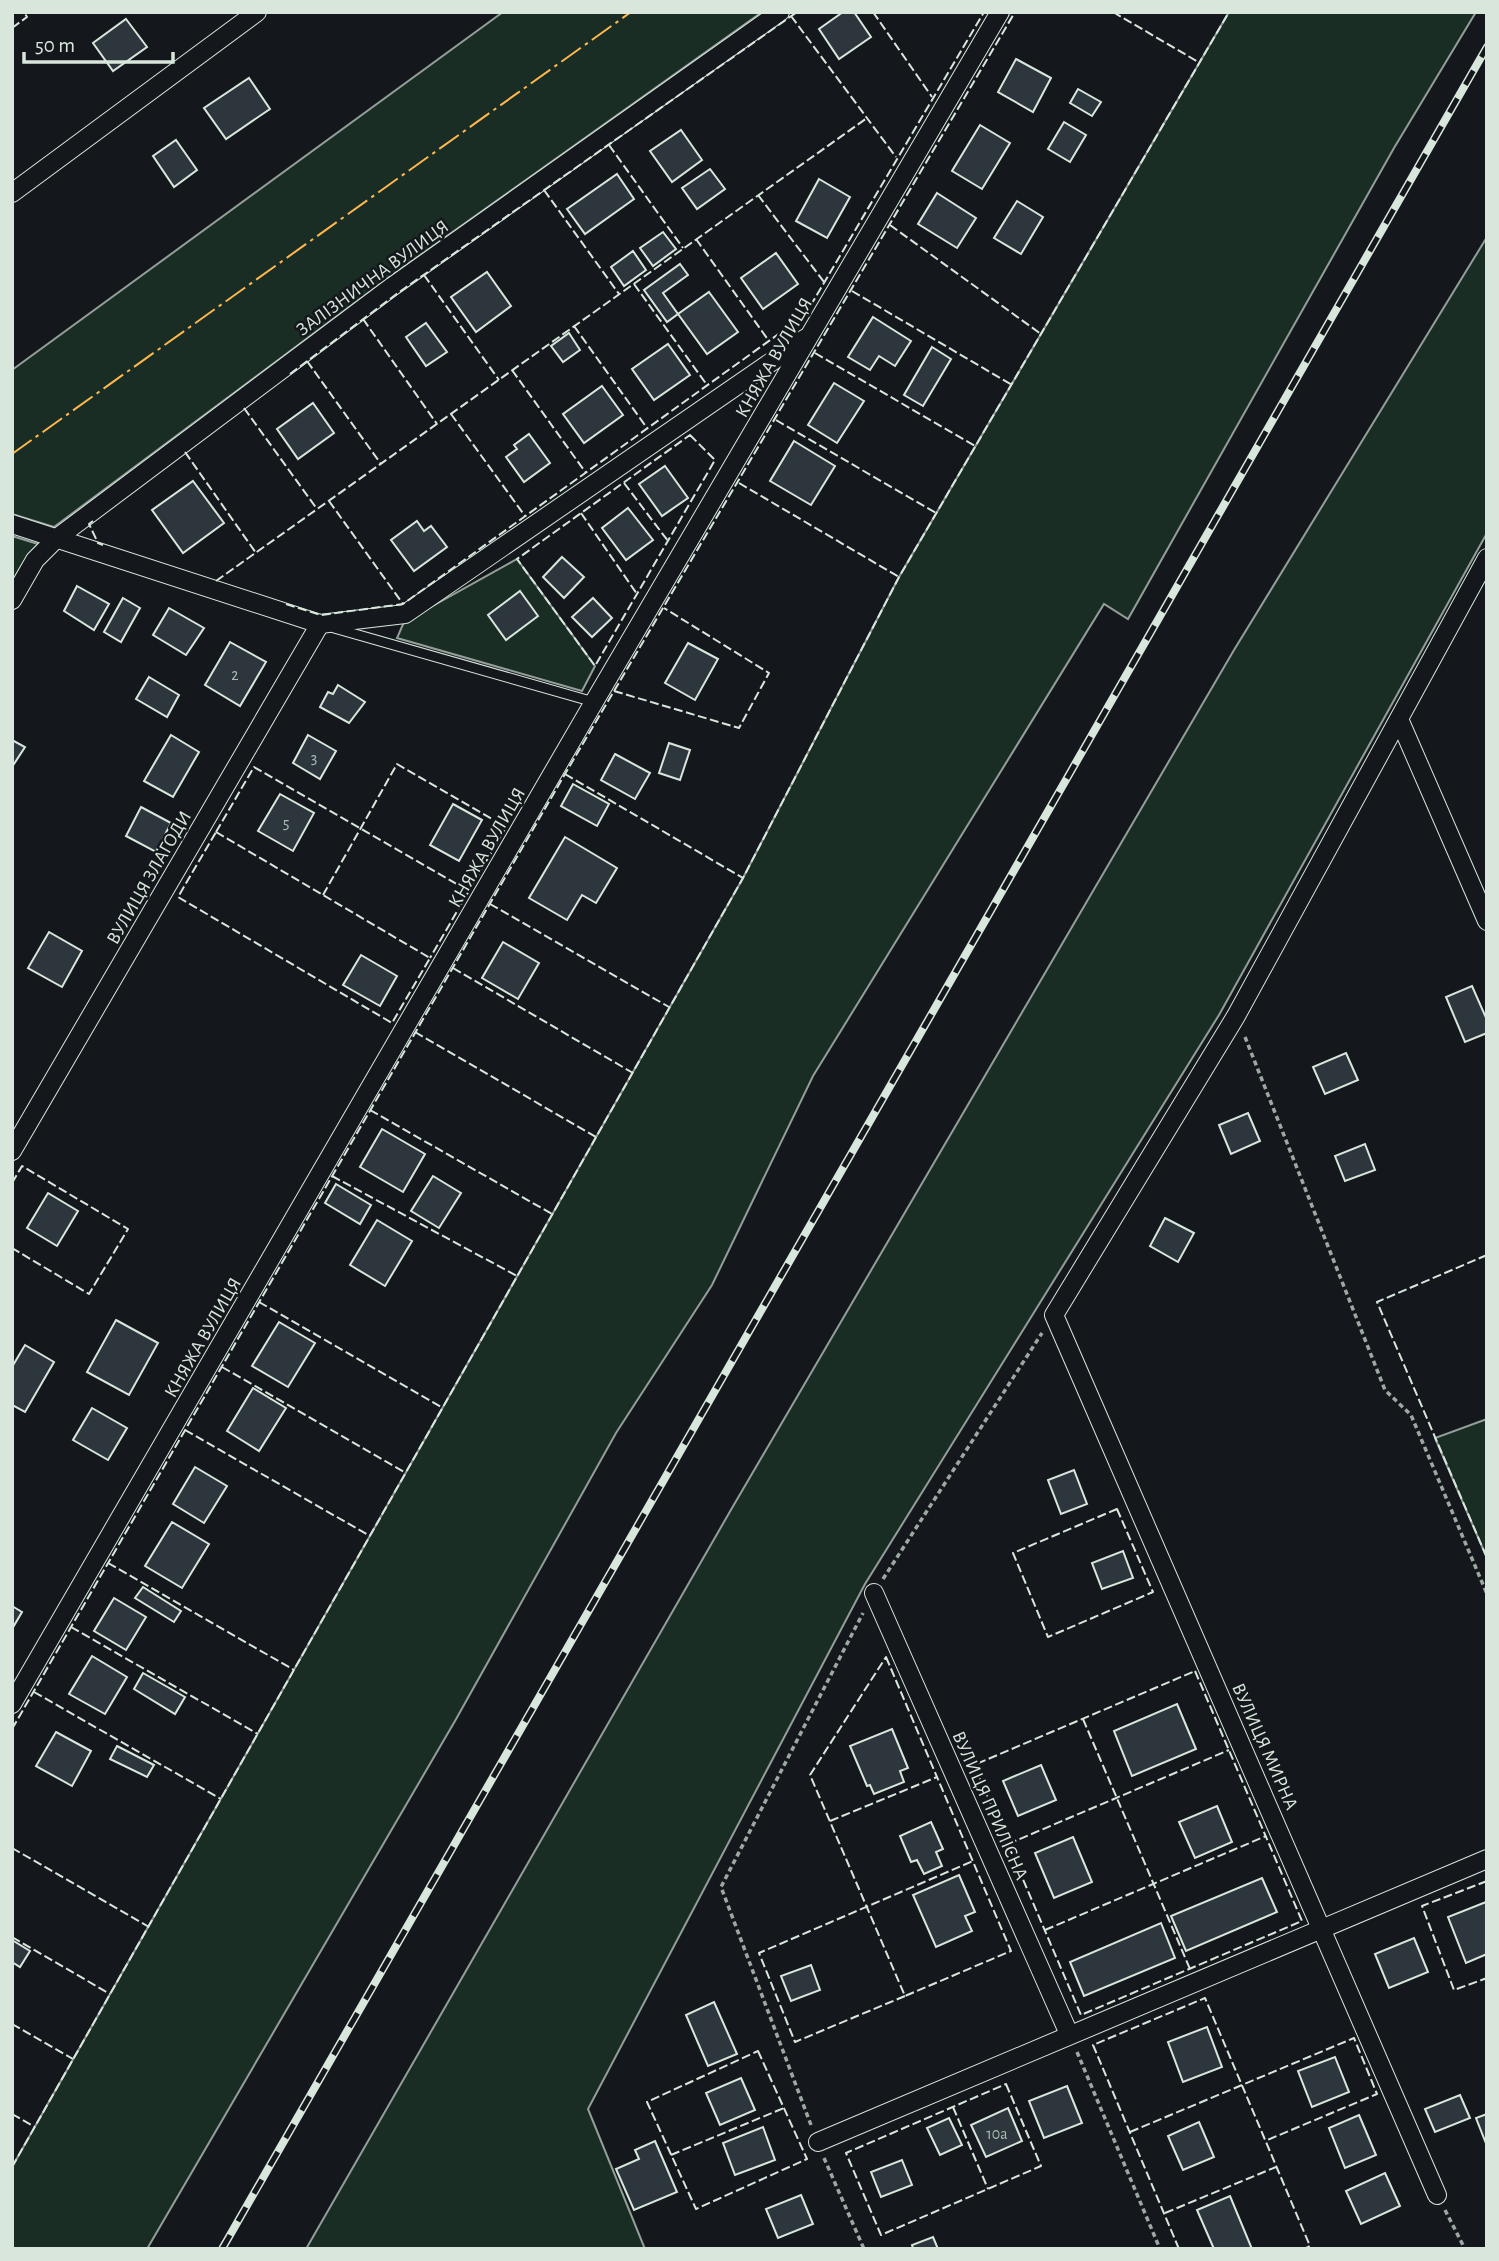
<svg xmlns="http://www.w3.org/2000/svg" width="1499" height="2261" font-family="'Alegreya Sans',sans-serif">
  <rect width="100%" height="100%" fill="#14181c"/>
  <g fill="#1a2d24" stroke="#939e99" stroke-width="2">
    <polygon points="503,12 762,12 388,278 54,527 12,514 12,370"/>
    <polygon points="1229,12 1476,12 1394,148 1128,619 1104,604 813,1076 712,1285 616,1433 455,1721 147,2249 12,2249 12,2167 743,878 899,577"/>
    <polygon points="1487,237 1487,533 1219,1015 865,1584 588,2109 645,2249 306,2249 732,1508 1234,650"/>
    <polygon points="12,536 38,544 28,555 12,582"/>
    <polygon points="517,559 595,666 582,691 397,638 404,622"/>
    <polygon points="1487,1419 1487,1558 1435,1438"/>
  </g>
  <g fill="#2c363c" stroke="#d8e6dc" stroke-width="2">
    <polygon points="843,12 854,12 871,37 839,59 819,29"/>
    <polygon points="126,19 147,47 113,71 93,43"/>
    <polygon points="1016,59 1051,78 1033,112 998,92"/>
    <polygon points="249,78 270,109 226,139 204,108"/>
    <polygon points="1078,89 1101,102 1092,116 1070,103"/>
    <polygon points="1064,122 1086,135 1070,162 1048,149"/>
    <polygon points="980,125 1010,143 982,189 952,171"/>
    <polygon points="681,130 702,160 672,182 650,151"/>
    <polygon points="176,140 197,170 174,187 153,156"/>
    <polygon points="710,169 725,189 697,209 682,188"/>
    <polygon points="617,174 634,199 585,234 567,209"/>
    <polygon points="819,179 850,197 827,238 796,221"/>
    <polygon points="937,193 976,218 957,248 918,224"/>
    <polygon points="1017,201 1043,217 1021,254 994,238"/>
    <polygon points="663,232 676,249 653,266 640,248"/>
    <polygon points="633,251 646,270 624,286 611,267"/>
    <polygon points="776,253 798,284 763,309 741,278"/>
    <polygon points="680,264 688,275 663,293 678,314 667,322 644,290"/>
    <polygon points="487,272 511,306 476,332 451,297"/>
    <polygon points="709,292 738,332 707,354 678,314"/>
    <polygon points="873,317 911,341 895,366 879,356 870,370 848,357"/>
    <polygon points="426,323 447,352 426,366 406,337"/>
    <polygon points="569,333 580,350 563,362 551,346"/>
    <polygon points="668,344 690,375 654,400 632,369"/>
    <polygon points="932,347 951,359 923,406 904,395"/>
    <polygon points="834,383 864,401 837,443 808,425"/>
    <polygon points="602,386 623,415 584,443 563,414"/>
    <polygon points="313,403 334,433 298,459 277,429"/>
    <polygon points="529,434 550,463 524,482 506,457 517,449 514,445"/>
    <polygon points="794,441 835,466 811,505 770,481"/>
    <polygon points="665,466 688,498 662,516 639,484"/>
    <polygon points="193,481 224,523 183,553 152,510"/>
    <polygon points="628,508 653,540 626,560 602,528"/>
    <polygon points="417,521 424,531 431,526 447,547 414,571 391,540"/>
    <polygon points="562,557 584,577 564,598 543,577"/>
    <polygon points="77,586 109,604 94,630 64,611"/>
    <polygon points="520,591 538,616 506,640 488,615"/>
    <polygon points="123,598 140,608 121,642 104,632"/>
    <polygon points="593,598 612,618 592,637 572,617"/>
    <polygon points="169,608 204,628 186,655 153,635"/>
    <polygon points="230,642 266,662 240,706 205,685"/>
    <polygon points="688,643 718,659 695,700 665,683"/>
    <polygon points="149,677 179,695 167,717 136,699"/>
    <polygon points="338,685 365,702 349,723 320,707 328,692 333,694"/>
    <polygon points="171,735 199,752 173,797 144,781"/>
    <polygon points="308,735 336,751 320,779 293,763"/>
    <polygon points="12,740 25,747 12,767"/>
    <polygon points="669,743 690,750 680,780 659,773"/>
    <polygon points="615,754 650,773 635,799 601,780"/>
    <polygon points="573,784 609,804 597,826 561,806"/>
    <polygon points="280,794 314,813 293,851 258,831"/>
    <polygon points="453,804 482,820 459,861 430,845"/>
    <polygon points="141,807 171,823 156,852 126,836"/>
    <polygon points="565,837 617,868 596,903 582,895 567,920 529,898"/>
    <polygon points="49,932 82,951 62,987 28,968"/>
    <polygon points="503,942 539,963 518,999 482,978"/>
    <polygon points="361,955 397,976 380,1006 343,985"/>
    <polygon points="1472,986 1487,1020 1487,1033 1465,1042 1446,997"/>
    <polygon points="1346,1053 1358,1080 1325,1094 1313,1067"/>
    <polygon points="1248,1113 1260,1141 1231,1154 1219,1125"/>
    <polygon points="382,1129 425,1154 403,1192 360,1167"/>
    <polygon points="1365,1144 1375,1170 1345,1181 1335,1156"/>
    <polygon points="433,1176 461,1193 439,1228 411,1211"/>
    <polygon points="336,1184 371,1205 360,1224 325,1203"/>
    <polygon points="48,1193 78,1211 57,1246 27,1228"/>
    <polygon points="1165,1218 1194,1233 1178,1262 1150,1246"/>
    <polygon points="377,1220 412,1241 385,1286 350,1265"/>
    <polygon points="116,1320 158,1343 129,1395 87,1372"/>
    <polygon points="279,1322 315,1343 288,1387 252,1366"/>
    <polygon points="25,1345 54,1362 25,1412 12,1405 12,1367"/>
    <polygon points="253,1388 286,1408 259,1451 227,1431"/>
    <polygon points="92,1408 127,1428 108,1460 73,1440"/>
    <polygon points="195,1467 227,1486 204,1523 173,1504"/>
    <polygon points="1074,1470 1087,1504 1061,1514 1048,1480"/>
    <polygon points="172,1522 209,1544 182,1588 145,1566"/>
    <polygon points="1123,1551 1133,1578 1102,1589 1092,1563"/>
    <polygon points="143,1587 181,1611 174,1622 135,1598"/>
    <polygon points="114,1598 146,1617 126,1650 94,1631"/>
    <polygon points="12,1606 22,1612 12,1629"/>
    <polygon points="92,1656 127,1677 105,1714 69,1694"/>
    <polygon points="143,1673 185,1697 175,1714 134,1689"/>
    <polygon points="1177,1704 1196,1749 1132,1776 1114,1731"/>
    <polygon points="892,1729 908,1768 900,1771 904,1782 874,1794 870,1785 867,1786 850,1746"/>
    <polygon points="56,1732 91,1751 72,1786 36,1766"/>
    <polygon points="117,1746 154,1765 147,1777 110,1759"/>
    <polygon points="1041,1765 1056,1800 1018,1816 1003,1781"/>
    <polygon points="1217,1806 1232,1842 1195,1858 1179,1822"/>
    <polygon points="931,1822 943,1849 936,1852 942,1866 924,1874 917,1860 911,1862 900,1836"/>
    <polygon points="1073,1837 1092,1882 1054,1898 1035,1853"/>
    <polygon points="959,1875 975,1912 965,1916 972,1931 936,1947 913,1895"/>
    <polygon points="1262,1878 1277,1912 1186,1951 1171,1916"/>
    <polygon points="1486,1902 1487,1954 1466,1963 1448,1917"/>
    <polygon points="1161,1923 1175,1958 1084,1996 1070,1962"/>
    <polygon points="1414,1938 1428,1972 1389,1988 1375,1954"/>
    <polygon points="12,1940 30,1951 20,1967 12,1962"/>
    <polygon points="811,1965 820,1990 791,2001 781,1976"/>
    <polygon points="714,2002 737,2054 708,2066 686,2015"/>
    <polygon points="1207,2027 1222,2067 1183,2082 1168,2042"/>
    <polygon points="1335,2057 1349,2092 1312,2107 1298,2071"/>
    <polygon points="741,2078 755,2110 720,2125 706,2093"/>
    <polygon points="1067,2086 1082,2123 1044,2138 1029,2101"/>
    <polygon points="1460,2095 1470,2118 1435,2132 1425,2109"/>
    <polygon points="1008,2108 1022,2141 986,2157 971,2125"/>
    <polygon points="1487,2114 1487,2146 1476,2118"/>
    <polygon points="1359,2115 1376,2155 1345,2168 1329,2128"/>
    <polygon points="949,2118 962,2145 940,2155 927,2128"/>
    <polygon points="1199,2122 1214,2157 1183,2170 1168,2136"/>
    <polygon points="763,2127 775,2160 735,2175 723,2143"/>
    <polygon points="655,2141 677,2192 634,2210 616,2169 639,2159 635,2150"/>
    <polygon points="902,2160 912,2185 881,2197 871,2172"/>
    <polygon points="1385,2173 1400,2206 1361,2224 1346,2191"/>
    <polygon points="801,2195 813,2224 778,2238 766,2209"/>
    <polygon points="1230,2196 1252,2249 1214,2249 1197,2210"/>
    <polygon points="933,2237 938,2249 913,2249 912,2245"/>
  </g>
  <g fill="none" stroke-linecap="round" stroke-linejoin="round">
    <g stroke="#d8e6dc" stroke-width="11">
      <polyline id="service" points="334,628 594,702"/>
    </g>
    <g stroke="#d8e6dc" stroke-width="20">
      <g id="minor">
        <polyline points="12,193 257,12"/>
        <polyline points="12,524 320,624 405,614 806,338"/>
        <polyline points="12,600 35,560 57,538 393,286 780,12"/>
        <polyline points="1399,719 1487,921"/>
        <polyline points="12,1151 320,624"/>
        <polyline points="874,1593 1069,2034"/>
        <polyline points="12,1704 594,702 1000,12"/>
        <polyline points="818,2142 1487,1859"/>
        <polyline points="1437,2195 1054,1315 1236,1016 1487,558"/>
      </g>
    </g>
    <g stroke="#9da8a2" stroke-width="3.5" stroke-dasharray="5 3.5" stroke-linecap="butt">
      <polyline points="1245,1037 1385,1390 1411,1415 1487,1594"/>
      <polyline points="883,1579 1042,1333"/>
      <polyline points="1077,2052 1160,2249"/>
      <polyline points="811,2125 721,1887 863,1613"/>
      <polyline points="824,2158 864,2249"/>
      <polyline points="1445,2210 1465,2249"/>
    </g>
    <use href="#service" stroke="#14181c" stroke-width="9"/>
    <use href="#minor" stroke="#14181c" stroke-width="18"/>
    <g stroke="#d8e6dc" stroke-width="8">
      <polyline id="rail" points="222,2249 1487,47"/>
    </g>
    <use href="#rail" stroke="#14181c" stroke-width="5" stroke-dasharray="16" stroke-linecap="butt"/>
    <g stroke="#d8e6dc" stroke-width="2" stroke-dasharray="9 3.5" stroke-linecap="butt">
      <polyline points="873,12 932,97"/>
      <polyline points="1113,12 1200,63"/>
      <polyline points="791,16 896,157"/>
      <polyline points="12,28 27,17 24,12"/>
      <polyline points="609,145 683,248"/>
      <polyline points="544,190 619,294"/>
      <polyline points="758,195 824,282"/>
      <polyline points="890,225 1041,334"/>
      <polyline points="696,239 769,341"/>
      <polyline points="424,275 499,380"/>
      <polyline points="634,284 707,385"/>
      <polyline points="852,291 1012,385"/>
      <polyline points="363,319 437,424"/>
      <polyline points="574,326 647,428"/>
      <polyline points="815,353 975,446"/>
      <polyline points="307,361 381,464"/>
      <polyline points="512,370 586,473"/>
      <polyline points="290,374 398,293 797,12"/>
      <polyline points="244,408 317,509"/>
      <polyline points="451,414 525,516"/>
      <polyline points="776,420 936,513"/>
      <polygon points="690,435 715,460 595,666 517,559"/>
      <polyline points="185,452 256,553"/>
      <polyline points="624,483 668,541"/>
      <polyline points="739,483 899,577"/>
      <polyline points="329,501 403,604"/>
      <polyline points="581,513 637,594"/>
      <polyline points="93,521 89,524 98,543 103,545"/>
      <polyline points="216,581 867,118"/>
      <polyline points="286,604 321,615 403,604 805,315 984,12"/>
      <polyline points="614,691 739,728 769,673 664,608"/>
      <polyline points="565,774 743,878"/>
      <polygon points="216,832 430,958 392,1023 178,897"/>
      <polyline points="216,832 254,767 469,891"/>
      <polyline points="323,895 397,764 506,827 430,958"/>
      <polyline points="490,904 669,1007"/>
      <polyline points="453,968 633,1073"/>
      <polyline points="415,1032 596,1137"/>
      <polyline points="370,1110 552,1214"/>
      <polyline points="332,1176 517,1276"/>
      <polyline points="12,1183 22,1166 128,1229 89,1294 12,1248"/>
      <polyline points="1487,1255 1377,1302 1487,1558"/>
      <polyline points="259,1302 443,1408"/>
      <polyline points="222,1367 406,1473"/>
      <polyline points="185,1430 370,1536"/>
      <polygon points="1117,1509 1153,1592 1048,1637 1013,1553"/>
      <polyline points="108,1563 294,1670"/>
      <polyline points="71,1627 258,1734"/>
      <polygon points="886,1657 1011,1951 905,1996 810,1775"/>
      <polygon points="1195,1671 1302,1921 1081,2015 974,1765"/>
      <polyline points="34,1692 221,1799"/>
      <polyline points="1083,1719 1190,1969"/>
      <polyline points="12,1729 565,774 1015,12"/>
      <polyline points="830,1821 937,1777"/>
      <polyline points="1008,1844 1229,1750"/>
      <polyline points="12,1848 149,1927"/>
      <polyline points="1487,1881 1422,1906 1454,1990 1487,1978"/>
      <polyline points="1045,1930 1266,1836"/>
      <polyline points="12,1937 110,1994"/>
      <polyline points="905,1996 795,2042 759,1953 973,1861"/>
      <polyline points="12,2024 73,2059"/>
      <polygon points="758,2051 807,2159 696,2209 647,2102"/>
      <polygon points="1006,2084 1041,2166 881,2235 846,2153"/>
      <polyline points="953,2107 988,2189"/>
      <polyline points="12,2114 35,2127"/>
      <polyline points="1130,2132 1354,2038 1377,2094 1265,2141"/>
      <polyline points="671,2155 784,2108"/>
      <polyline points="12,2167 743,878 899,577 1229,12"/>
      <polyline points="1165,2213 1276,2167"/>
      <polyline points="1179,2249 1093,2045 1205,1998 1310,2246 1304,2249"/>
    </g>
    <polyline stroke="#ffb74d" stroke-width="2" stroke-dasharray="24 5 3.5 5" stroke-linecap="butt" points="12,454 631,12"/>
  </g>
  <g text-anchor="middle" stroke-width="5" stroke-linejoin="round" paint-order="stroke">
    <g font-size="16" fill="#adbab4">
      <text x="235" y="680">2</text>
      <text x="314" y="763">3</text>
      <text x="286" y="828">5</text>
      <text x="997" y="2139">10а</text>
    </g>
    <g font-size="19" fill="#d8e6dc" stroke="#14181c">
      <text transform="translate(372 277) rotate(-36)" y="7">ЗАЛІЗНИЧНА ВУЛИЦЯ</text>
      <text transform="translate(773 357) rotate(-60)" y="7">КНЯЖА ВУЛИЦЯ</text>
      <text transform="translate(486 847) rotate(-60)" y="7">КНЯЖА ВУЛИЦЯ</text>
      <text transform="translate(148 877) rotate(-60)" y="7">ВУЛИЦЯ ЗЛАГОДИ</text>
      <text transform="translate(202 1337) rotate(-60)" y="7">КНЯЖА ВУЛИЦЯ</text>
      <text transform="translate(1266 1746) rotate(66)" y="7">ВУЛИЦЯ МИРНА</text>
      <text transform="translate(991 1805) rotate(66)" y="7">ВУЛИЦЯ ПРИЛІСНА</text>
    </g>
  </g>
  <rect width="1499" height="2261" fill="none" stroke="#d8e6dc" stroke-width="28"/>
  <path d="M24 52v10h149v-10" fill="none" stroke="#d8e6dc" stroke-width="3.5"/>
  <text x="35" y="52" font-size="21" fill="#d8e6dc" stroke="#14181c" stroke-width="5" paint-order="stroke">50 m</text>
</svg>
